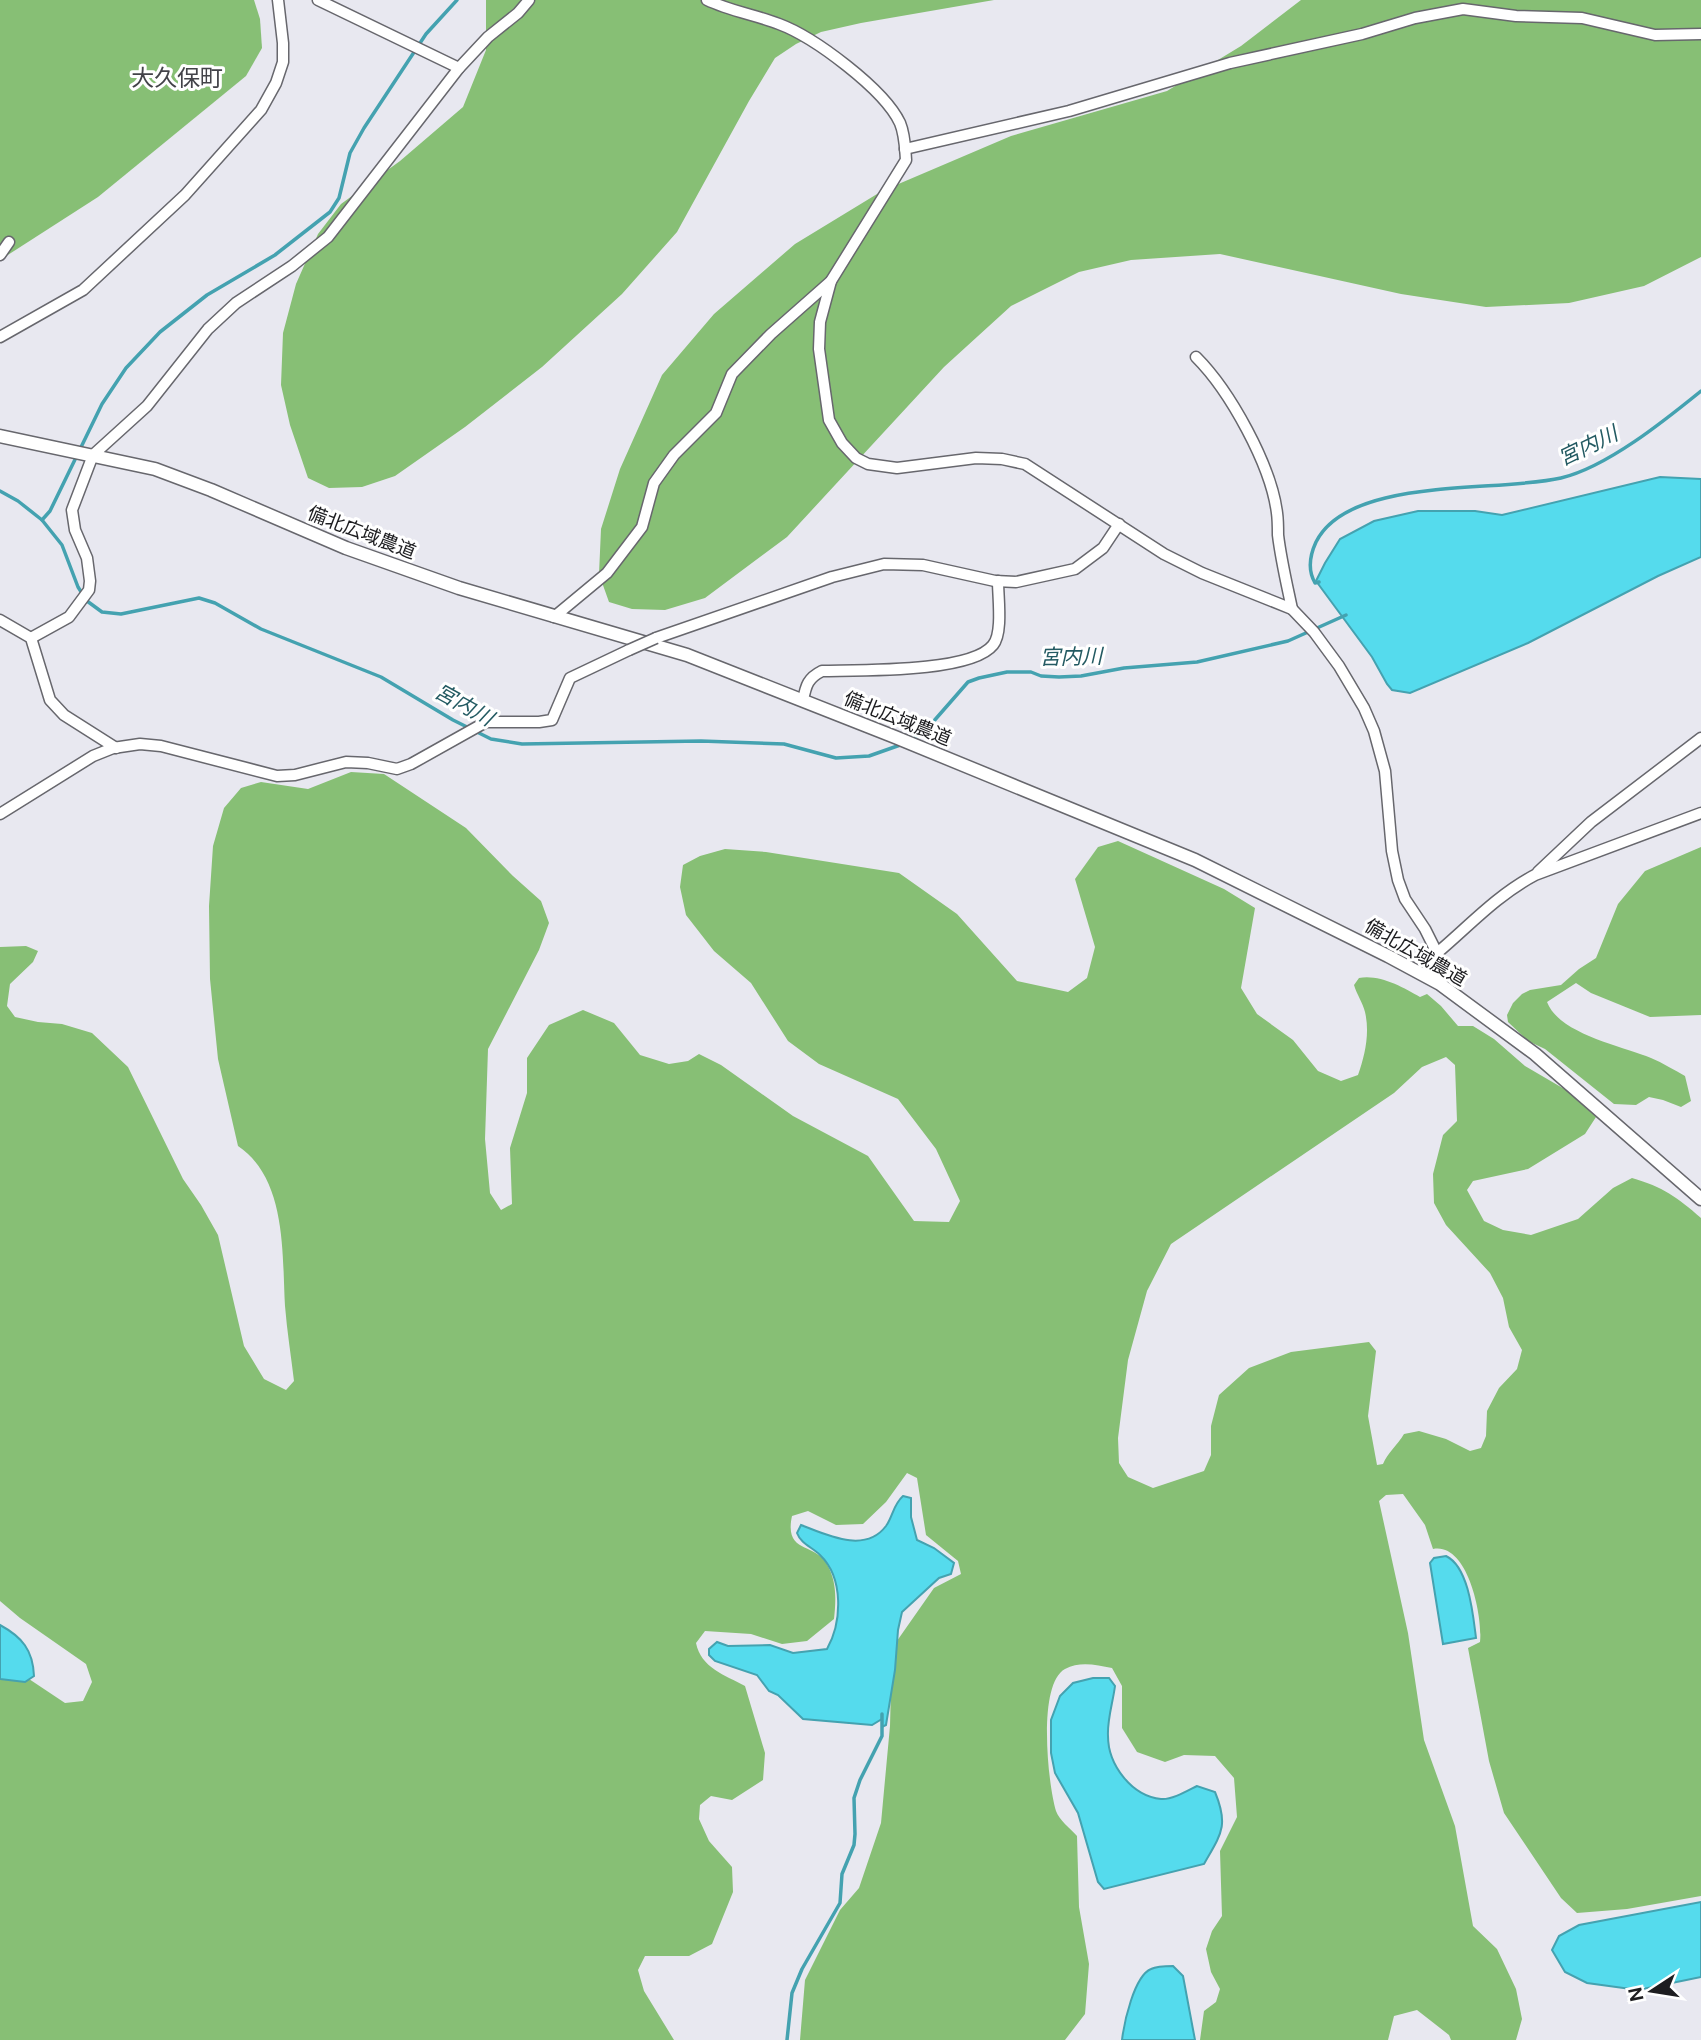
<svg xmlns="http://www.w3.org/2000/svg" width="1701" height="2040" font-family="'DM Sans','Noto Sans JP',sans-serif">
  <rect width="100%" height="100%" fill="#e8e8f0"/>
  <g fill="#87bf75" fill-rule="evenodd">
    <polygon points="0,0 254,0 260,19 262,48 246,76 98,197 0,260"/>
    <polygon points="486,0 994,0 861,23 821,32 796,44 775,58 749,101 677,232 622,294 542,367 465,427 395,476 362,487 329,488 308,478 290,425 281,385 283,333 296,284 318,234 341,204 400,161 463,107 486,50"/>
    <polygon points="1301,0 1701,0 1701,257 1644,286 1569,303 1486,307 1401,294 1220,254 1131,260 1079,272 1011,306 944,367 787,537 705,598 665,610 632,609 609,602 599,574 601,529 620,469 662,375 714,314 795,244 882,191 1011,136 1167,91 1241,46"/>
    <path d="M351,772L384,774L466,828L513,876L541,901L549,923L539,950L488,1049L485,1139L490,1193L501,1210L512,1204L510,1148L527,1093V1058L549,1025L583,1010L614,1023L640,1055L669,1064L688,1061L699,1054L721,1065L793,1116L868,1156L914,1221L949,1222L960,1201L936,1149L898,1099L819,1064L788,1041L751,983L714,951L686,915L680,887L683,865L700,856L725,849L766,852L899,873L957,914L1017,981L1068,992L1087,978L1095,947L1075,879L1098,847L1118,841L1224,889L1255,908L1241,988L1257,1014L1293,1040L1318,1071L1341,1081L1358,1075C1365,1055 1370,1033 1365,1012C1363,1003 1357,995 1354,985L1359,978C1379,974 1403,987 1420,997L1427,994L1441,1006L1458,1026H1473L1494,1039L1525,1066L1566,1090L1596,1117L1585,1134L1528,1169L1473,1181L1467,1190L1484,1221L1503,1230L1531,1235L1578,1219L1613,1188L1632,1178C1663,1187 1677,1197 1701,1218V1896L1627,1909L1577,1913L1561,1898L1504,1813L1489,1761L1468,1648L1480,1642C1483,1617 1468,1542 1433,1549L1425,1525L1403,1494L1386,1495L1379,1501L1408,1633L1424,1740L1455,1826L1473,1926L1497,1949L1516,1989L1522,2019L1516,2040H1451L1449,2035L1417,2010L1394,2016L1388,2040H1200L1204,2011L1216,2002L1220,1989L1211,1972L1206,1949L1212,1931L1222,1916L1220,1851L1237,1817L1234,1778L1215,1756L1184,1755L1165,1762L1137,1752L1122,1728V1686L1112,1668C1096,1665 1080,1661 1065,1669C1037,1684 1048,1785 1056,1811C1059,1820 1070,1828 1077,1836L1079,1907L1089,1964L1085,2014L1065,2040H800L805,1980L840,1910L859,1888L881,1823L890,1726L892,1648L934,1588L961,1574L958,1561L926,1535L917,1478L907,1473L886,1502L863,1524L836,1525L808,1511L792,1516C784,1554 814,1542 827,1564C837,1582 836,1600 834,1619L807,1641L782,1644L751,1634L705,1631L696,1643C701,1668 725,1675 745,1686L765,1753L763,1780L732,1800L711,1796L700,1805L699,1819L709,1841L732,1867L733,1892L712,1944L689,1956H645L638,1970L644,1991L674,2040H0V1668L20,1673L65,1703L83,1701L92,1682L86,1664L20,1618L0,1601V947L26,946L38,951L33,962L10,984L7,1006L15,1017L38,1022L62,1024L92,1033L128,1067L183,1179L201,1205L218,1235L244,1346L264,1379L286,1390L294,1381C291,1356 287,1331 285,1306C282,1254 287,1179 238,1146L218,1059L210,979L209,906L213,846L224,808L241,788L261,782L308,789ZM1446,1057L1455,1065L1457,1121L1443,1135L1433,1174L1434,1203L1446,1225L1490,1273L1503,1298L1509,1327L1522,1350L1517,1369L1499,1388L1487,1411L1486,1436L1481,1448L1470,1451L1446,1439L1419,1431L1404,1434C1397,1446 1388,1452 1383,1464L1377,1465L1368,1416L1376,1351L1369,1342L1291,1352L1249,1368L1219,1395L1211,1426V1455L1204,1471L1153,1488L1128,1477L1119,1463L1118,1438L1128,1360L1147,1291L1171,1244L1394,1093L1422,1067Z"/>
    <path d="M1701,847V1015L1650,1017L1591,993L1576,983L1547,1002C1559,1034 1622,1046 1651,1058C1663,1063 1674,1070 1685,1076L1691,1101L1681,1107L1663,1100L1649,1097L1636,1105L1614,1104L1545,1049L1528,1041L1508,1022L1507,1015L1513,1003L1522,994L1530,990L1561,985L1579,969L1596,958L1618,904L1645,871Z"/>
  </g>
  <g fill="#55dbed" stroke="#44a2b0" stroke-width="2">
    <polygon points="1660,477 1701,479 1701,557 1658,576 1528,643 1410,693 1392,690 1387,684 1372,657 1316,581 1325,563 1340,539 1374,521 1418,511 1475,511 1502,515"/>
    <path d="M903,1496L911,1498V1517L917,1540L934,1548L954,1563L951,1574L939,1578L902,1612L898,1630L895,1670L886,1725L882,1727V1719L872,1725L803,1719L778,1695L769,1691L757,1675L715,1661L709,1655V1649L717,1642L728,1646L770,1645L793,1653L827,1649C842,1622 844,1578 820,1555C812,1547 801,1544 797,1533L801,1525C827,1535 865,1554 886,1526C893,1516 893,1505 903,1496Z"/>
    <path d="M1446,1556C1469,1567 1473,1615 1476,1638L1443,1644L1430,1563L1434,1558Z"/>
    <path d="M0,1625C22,1637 33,1650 34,1676L25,1682L0,1679Z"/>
    <path d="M1093,1678H1109L1115,1686C1113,1702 1107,1720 1108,1736C1108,1764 1131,1796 1161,1799C1172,1800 1187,1791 1197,1786L1215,1792C1229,1826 1221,1834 1204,1864L1104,1889L1098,1882L1078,1813L1055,1773L1051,1753V1720L1060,1696L1073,1683Z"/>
    <polygon points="1701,1902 1701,1977 1638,1990 1587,1983 1565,1972 1552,1950 1559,1936 1579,1925"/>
    <path d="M1173,1966L1183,1976L1195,2040H1122C1124,2023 1134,1976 1151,1969C1157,1966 1166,1966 1173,1966Z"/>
  </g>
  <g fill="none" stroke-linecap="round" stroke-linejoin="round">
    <g stroke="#44a2b0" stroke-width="3.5">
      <polyline points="0,491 18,501 42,520 62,545 78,587 87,601 102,612 121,614 199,598 215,603 261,629 381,677 453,720 491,739 522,744 701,741 784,744 836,758 869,756 903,744"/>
      <polyline points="42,520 50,511 102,404 126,368 160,332 207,295 275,255 330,212 339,198 350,153 364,128 426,34 457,0"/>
      <path d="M1319,582L1315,583C1307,569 1310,555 1316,542C1349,476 1497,493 1561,478C1607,467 1664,421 1701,391"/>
      <polyline points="910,740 926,730 968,682 979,678 1007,672 1031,672 1041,676 1059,677 1081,676 1124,668 1197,662 1288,641 1346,615"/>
      <polyline points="787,2040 792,1993 802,1969 840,1903 842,1874 854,1845 855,1834 854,1798 860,1780 882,1736 882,1714"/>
    </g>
    <g stroke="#67676d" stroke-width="13">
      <g id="minor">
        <polyline points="318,0 459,68"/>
        <polyline points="905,149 1069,111 1230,63 1362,34 1415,18 1463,9 1516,16 1582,18 1655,35 1701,34"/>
        <polyline points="0,255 9,242"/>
        <polyline points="831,281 820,322 819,349 829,420 842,443 856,458 868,464 897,468 976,458 1002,459 1025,464 1164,554 1202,573 1292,609 1314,632 1339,666 1364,708 1374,731 1385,771 1392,851 1398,880 1405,899 1425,929 1437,953 1440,984"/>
        <polyline points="0,337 83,290 185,195 261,110 276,83 283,62 283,43 278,0"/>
        <path d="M1196,357C1230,391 1271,465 1277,513C1278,520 1278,528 1278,535C1281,560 1287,585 1292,609"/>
        <path d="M554,617L607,573L642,527L654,483L674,455L716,413L732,374L771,334L831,281L906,160C905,147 905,135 900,123C884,89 814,37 779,24C756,15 730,11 707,0"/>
        <polyline points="0,620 31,638 50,700 64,715 116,748"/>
        <polyline points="31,638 69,617 89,590 90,581 87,558 75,530 72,510 93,455 147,406 208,329 236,303 292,266 328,237 459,68 488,37 518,13 529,0"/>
        <polyline points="656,638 832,577 884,564 923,565 995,581 1016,582 1075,569 1103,548 1119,524"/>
        <path d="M803,700C806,685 808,678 822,671C858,670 971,673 993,645C1003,633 998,598 998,581"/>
        <polyline points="0,814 93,756 113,748 140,744 161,746 277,776 295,775 346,762 368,763 397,769 411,764 486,722 539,722 552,720 570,678 629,650"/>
        <polyline points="1538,872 1591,822 1701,738"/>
        <path d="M1437,953C1469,926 1497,895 1535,875L1701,813"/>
      </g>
    </g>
    <g stroke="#67676d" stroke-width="15">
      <polyline id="tertiary" points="0,436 155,469 211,490 346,548 459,588 687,655 895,737 1195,860 1388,956 1440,984 1535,1054 1701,1199"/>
    </g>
    <use href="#minor" stroke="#fff" stroke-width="10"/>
    <use href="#tertiary" stroke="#fff" stroke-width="12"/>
    <g stroke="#67676d" stroke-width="13" stroke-linecap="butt">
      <polyline id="minor-bridge" points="629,650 656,638"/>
    </g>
    <use href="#minor-bridge" stroke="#fff" stroke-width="10"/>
  </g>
  <g text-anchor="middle" stroke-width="6" stroke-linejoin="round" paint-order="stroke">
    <g font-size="19" fill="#1d1d20" stroke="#fff">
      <text transform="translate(362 532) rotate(21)" y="7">備北広域農道</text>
      <text transform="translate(898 718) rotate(22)" y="7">備北広域農道</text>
      <text transform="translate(1416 952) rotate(30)" y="7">備北広域農道</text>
    </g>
    <g font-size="21" font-style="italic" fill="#235a62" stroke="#fff">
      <text transform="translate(1588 446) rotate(-26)" y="7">宮内川</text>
      <text transform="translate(1071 657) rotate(-1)" y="7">宮内川</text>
      <text transform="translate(464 705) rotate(29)" y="7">宮内川</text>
    </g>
    <g font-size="23" fill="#434349" stroke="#fff">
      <text x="177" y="86">大久保町</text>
    </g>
  </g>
  <g transform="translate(1652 1991) rotate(258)" stroke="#ffffff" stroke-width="5" paint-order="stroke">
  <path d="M0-5L12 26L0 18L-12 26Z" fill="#1d1d20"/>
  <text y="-10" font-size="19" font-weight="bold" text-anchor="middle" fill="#1d1d20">N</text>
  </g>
</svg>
